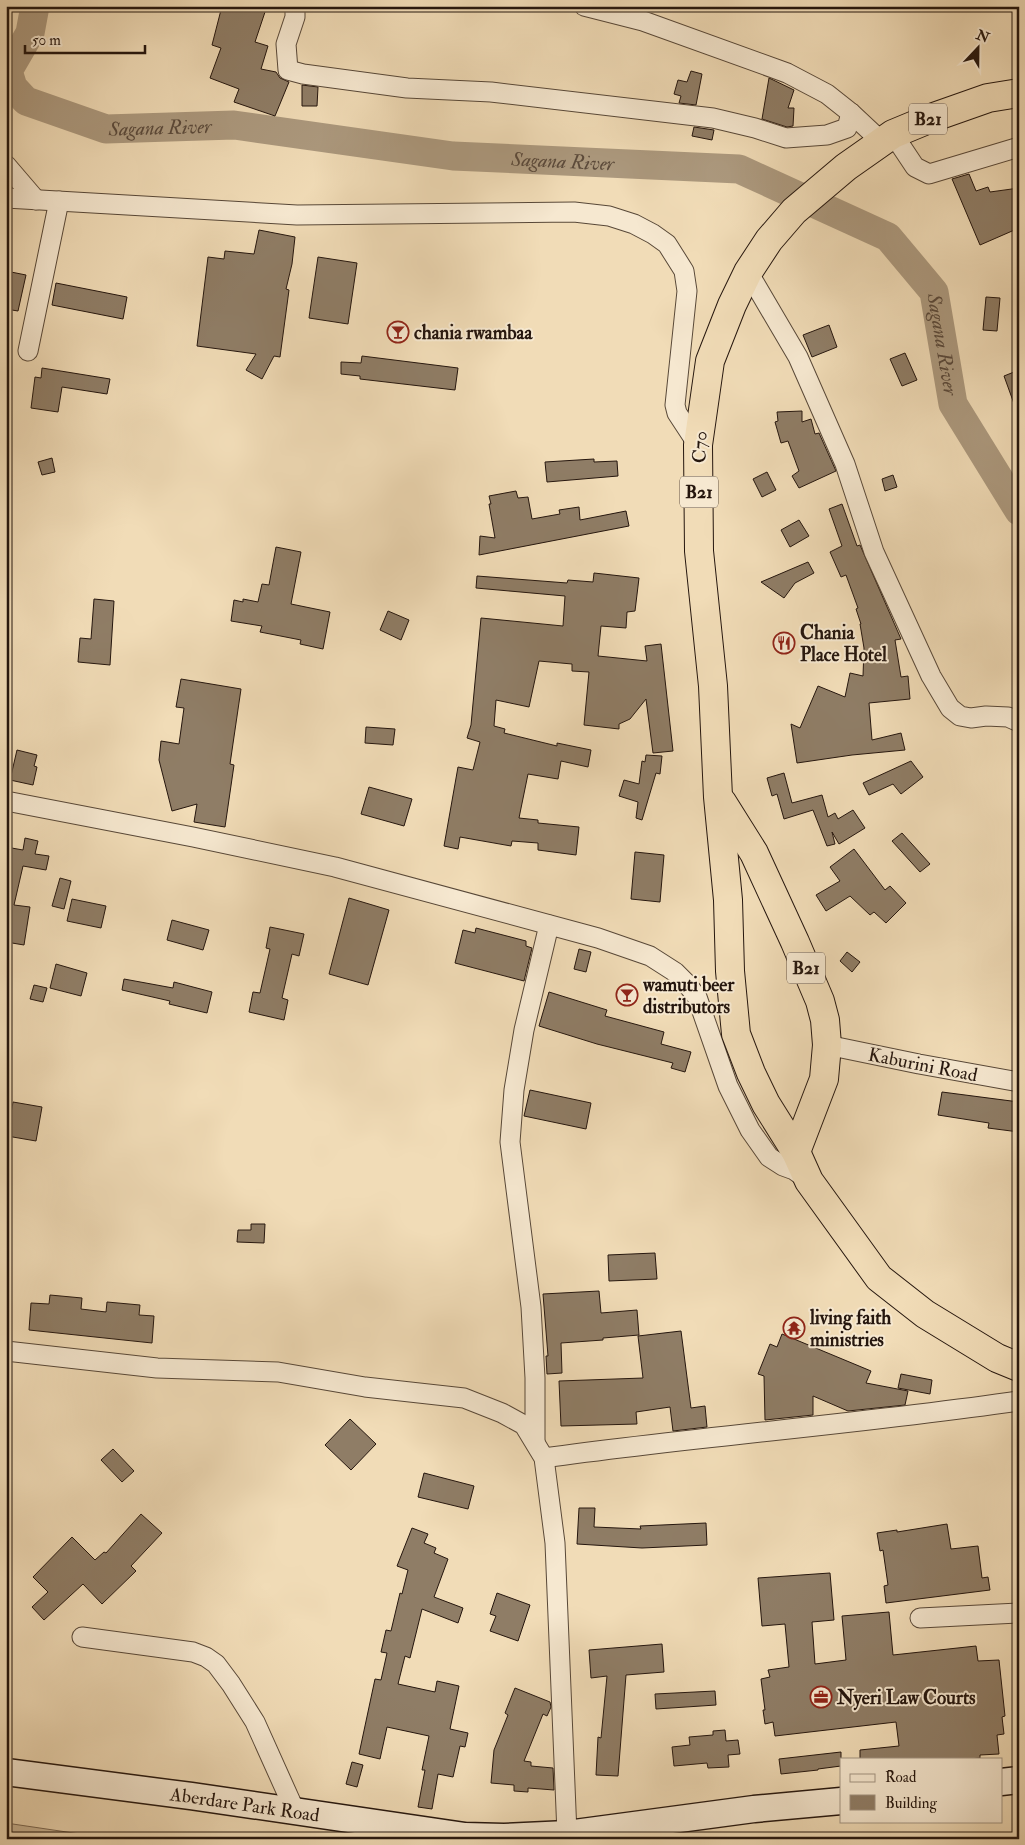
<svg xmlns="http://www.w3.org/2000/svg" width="1025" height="1845" font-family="'IM FELL Double Pica',serif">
  <rect width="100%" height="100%" fill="#f1dcb7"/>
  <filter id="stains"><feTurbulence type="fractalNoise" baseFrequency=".004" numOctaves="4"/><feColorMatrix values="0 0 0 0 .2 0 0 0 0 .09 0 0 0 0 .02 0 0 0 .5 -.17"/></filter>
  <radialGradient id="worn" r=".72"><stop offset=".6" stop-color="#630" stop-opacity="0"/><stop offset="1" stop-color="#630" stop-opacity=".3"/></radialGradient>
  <polygon fill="#ceba9a" stroke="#7a6854" points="6,1823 114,1839 6,1839"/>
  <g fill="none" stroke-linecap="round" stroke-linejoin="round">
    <path stroke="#ac997e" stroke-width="29" id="s1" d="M35,6L30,33L8,71L13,87L26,101L106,129L234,125L453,156L739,169L888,237L934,292L953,404L1019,511"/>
  </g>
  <g fill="#8f7d66" stroke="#25160e">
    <polygon points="222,6 267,6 255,42 268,46 261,69 276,72 280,78 289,82 275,116 234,102 239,89 210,78 221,48 212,45"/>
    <polygon points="691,71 702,74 696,105 679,103 681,96 674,94 678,80 687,82"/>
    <polygon points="769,78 794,90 788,108 794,108 793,126 787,127 762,119"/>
    <polygon points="302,85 318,87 317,106 302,106"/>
    <polygon points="694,127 714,130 712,140 692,136"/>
    <polygon points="969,174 976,191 988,187 990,192 1019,188 1019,228 980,245 952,179"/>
    <polygon points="259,230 295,237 292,264 286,289 289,290 280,357 274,356 262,379 246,370 256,354 197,346 208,257 224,259 225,251 254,254"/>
    <polygon points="318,257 357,263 348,324 309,318"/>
    <polygon points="6,271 26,275 18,311 6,309"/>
    <polygon points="56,283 127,297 123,319 52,305"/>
    <polygon points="986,297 1000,298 997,331 983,330"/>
    <polygon points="829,325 837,347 812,357 803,335"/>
    <polygon points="905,353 917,380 902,386 890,359"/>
    <polygon points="362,356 458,368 455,390 360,379 360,376 341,374 341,362 361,363"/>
    <polygon points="42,368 110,379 107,394 62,387 58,412 31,408 35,377 41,378"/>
    <polygon points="1019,370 1019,412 1017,412 1004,376"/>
    <polygon points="802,411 802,422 811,419 815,434 819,433 836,471 799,488 792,476 799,471 788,441 781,443 775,422 778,421 777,412"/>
    <polygon points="52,458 55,472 42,475 38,462"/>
    <polygon points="594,459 594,462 617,461 618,476 547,482 545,462"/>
    <polygon points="767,472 776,490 762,497 753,479"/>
    <polygon points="893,475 897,487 885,491 882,479"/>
    <polygon points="516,491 518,498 528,497 532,519 560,514 559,510 579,507 580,520 626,511 629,526 479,555 480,536 495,538 489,504 491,504 489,496"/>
    <polygon points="842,504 857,546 860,545 901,639 895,640 901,677 908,676 910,699 869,703 872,740 901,733 905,750 852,755 797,763 791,724 800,728 818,686 845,697 850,673 863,676 864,648 860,624 861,624 856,609 858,608 846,575 841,577 830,552 842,546 829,509"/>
    <polygon points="799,520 809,536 790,547 781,530"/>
    <polygon points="276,547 301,552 291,604 330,612 323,649 300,644 301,640 260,632 262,626 231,621 234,600 243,602 243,599 258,602 262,584 269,585"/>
    <polygon points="808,562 814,573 795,583 784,598 761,582"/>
    <polygon points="594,573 639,578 635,611 627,612 626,628 601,626 598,656 647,661 645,646 661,644 673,751 653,753 646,699 630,719 619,724 619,729 584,725 589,672 572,671 572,664 539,661 529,707 496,700 494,726 505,729 504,733 557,746 557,743 591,750 588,767 561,761 558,779 528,774 519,818 538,820 538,823 579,827 576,855 538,850 538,843 512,841 511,846 460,837 458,849 444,846 458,767 473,770 480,742 467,738 471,725 481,618 563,626 565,596 476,588 477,576 567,583 568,580 593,582"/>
    <polygon points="94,599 114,601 110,665 78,662 80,638 91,639"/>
    <polygon points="388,611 409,620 401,640 380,630"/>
    <polygon points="181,679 241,689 230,764 234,765 225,827 194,822 197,804 172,811 159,760 161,741 179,744 184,708 176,707"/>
    <polygon points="366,727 395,729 393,745 365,743"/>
    <polygon points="17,750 37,755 34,766 37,767 33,785 10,780"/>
    <polygon points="646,755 662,756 660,774 656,773 642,820 636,818 638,802 619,796 624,780 639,784 642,761 645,762"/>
    <polygon points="911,761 923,777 901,794 893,784 869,795 863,783"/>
    <polygon points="784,773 792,803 822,795 828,817 835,813 838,819 853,810 865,828 839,844 832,832 835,844 827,846 813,810 784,819 777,794 772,796 767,778"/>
    <polygon points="369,787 412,799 404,826 361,814"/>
    <polygon points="902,833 930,864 920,872 892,841"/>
    <polygon points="25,838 38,841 35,854 49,856 46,870 23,866 14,905 30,907 24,945 6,942 6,847 23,850"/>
    <polygon points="854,849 885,890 890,886 906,903 886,923 874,912 870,915 850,896 826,911 816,895 840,881 830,867"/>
    <polygon points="635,852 664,855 660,902 631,899"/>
    <polygon points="60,878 71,881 64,909 52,906"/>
    <polygon points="349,898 389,910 368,985 329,974"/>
    <polygon points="72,899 106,906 101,928 67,921"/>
    <polygon points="172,920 209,930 203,950 167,940"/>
    <polygon points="270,927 304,934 299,956 292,954 282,998 288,1000 284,1020 249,1012 253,992 260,993 270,949 266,948"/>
    <polygon points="476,928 526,941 526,946 532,948 524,981 455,963 463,930 475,933"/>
    <polygon points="579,949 591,952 586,972 574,969"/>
    <polygon points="847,952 860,962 852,972 840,961"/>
    <polygon points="56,964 87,973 81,996 50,988"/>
    <polygon points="124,979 173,988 174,982 212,992 207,1013 169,1004 170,1001 122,990"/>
    <polygon points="34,985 47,988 43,1002 30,999"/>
    <polygon points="549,992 607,1010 605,1016 664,1032 661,1044 691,1052 685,1072 671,1068 673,1063 597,1044 539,1026"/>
    <polygon points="530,1090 591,1103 586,1129 524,1116"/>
    <polygon points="942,1092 1019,1102 1019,1132 988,1128 989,1123 938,1115"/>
    <polygon points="13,1102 42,1107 36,1141 7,1136"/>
    <polygon points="251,1224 265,1224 264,1243 237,1242 238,1230 251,1230"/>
    <polygon points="655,1253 657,1279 609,1281 608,1255"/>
    <polygon points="599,1291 601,1313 637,1310 639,1335 603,1338 603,1340 561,1343 562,1373 547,1374 546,1356 548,1356 543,1294"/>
    <polygon points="50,1295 82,1298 81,1309 106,1312 107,1302 140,1305 139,1315 154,1316 152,1343 29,1330 31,1303 49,1304"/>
    <polygon points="681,1331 691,1408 705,1406 707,1427 673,1431 670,1407 636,1412 637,1424 561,1426 559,1381 643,1378 638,1336"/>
    <polygon points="782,1334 871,1371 866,1383 908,1391 905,1405 848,1411 813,1396 813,1415 765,1420 764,1376 758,1374 770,1344 777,1347"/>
    <polygon points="901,1374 932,1380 930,1394 898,1388"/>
    <polygon points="350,1419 376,1444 351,1470 325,1445"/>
    <polygon points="113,1449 134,1471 122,1482 101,1460"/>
    <polygon points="424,1473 474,1486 468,1509 418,1497"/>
    <polygon points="579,1508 595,1508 594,1527 641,1529 640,1526 706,1523 707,1545 642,1548 577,1544"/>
    <polygon points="141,1514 162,1533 131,1566 136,1571 102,1604 83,1584 44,1620 32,1607 48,1592 33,1577 72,1537 95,1560 104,1552 106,1553"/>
    <polygon points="947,1524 951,1549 978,1546 982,1578 988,1577 990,1590 886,1603 884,1586 888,1585 883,1550 880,1551 877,1533 897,1530 897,1532"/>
    <polygon points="412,1528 428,1534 424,1543 436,1548 434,1553 448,1559 434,1597 463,1608 458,1623 422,1609 410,1658 405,1656 398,1684 435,1692 437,1681 459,1686 450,1729 468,1733 465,1747 460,1746 453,1777 438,1774 432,1809 418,1807 425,1770 422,1770 429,1736 387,1727 380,1759 359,1754 375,1679 381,1680 387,1653 381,1652 386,1630 391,1631 400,1593 402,1594 408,1570 397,1566"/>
    <polygon points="830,1573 834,1620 812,1622 815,1664 846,1660 842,1616 889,1612 893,1655 976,1646 978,1661 999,1660 1005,1716 1002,1717 1004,1734 997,1735 999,1754 980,1755 980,1758 968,1759 860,1759 860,1750 899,1746 896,1722 775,1736 773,1722 765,1724 763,1710 765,1710 761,1679 770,1677 768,1670 789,1667 785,1624 762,1626 758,1578"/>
    <polygon points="497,1593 530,1605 518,1641 490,1631 496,1616 490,1614"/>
    <polygon points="662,1644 664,1672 626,1675 618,1776 596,1775 598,1737 601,1738 607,1676 591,1678 589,1650"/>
    <polygon points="515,1688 550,1702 551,1707 547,1716 543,1714 524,1761 531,1762 531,1766 553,1768 554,1790 528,1788 528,1792 514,1791 514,1785 491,1783 494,1750 508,1715 505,1713"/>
    <polygon points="715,1691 716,1705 656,1709 655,1694"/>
    <polygon points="725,1730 726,1741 738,1740 740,1754 728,1755 729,1767 708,1768 707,1763 674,1766 672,1747 690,1745 689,1737 713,1735 713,1731"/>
    <polygon points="841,1752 841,1766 818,1769 818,1770 781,1774 779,1759"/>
    <polygon points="352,1762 363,1765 357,1787 346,1784"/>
  </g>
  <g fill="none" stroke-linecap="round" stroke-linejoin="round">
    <g stroke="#584838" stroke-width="21">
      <g id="street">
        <polyline points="295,6 295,17 286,44 288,70 303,74 407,88 491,92 713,118 755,128 786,138 827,135 847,128 851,113"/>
        <polyline points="584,6 643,21 787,73 827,94 851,113 882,142"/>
        <polyline points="893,134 915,167 929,174 1019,147"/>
        <polyline points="6,165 36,200"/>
        <polyline points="6,198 297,215 574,212 609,216 634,224 653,234 667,244 684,271 687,291 675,405 677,413 698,445"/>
        <polyline points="748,272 798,357 845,464 874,552 931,676 950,708 960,716 971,718 986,716 1008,717 1019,722"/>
        <polyline points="28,351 59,201"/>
        <polyline points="6,801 193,837 335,867 598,938 650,956 675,972 686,983 697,997 728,1086 750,1130 769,1157 783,1166 794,1170 808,1180"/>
        <polyline points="827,1045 919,1064 1019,1082"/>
        <polyline points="6,1351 157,1368 278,1372 365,1387 464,1398 502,1413 524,1425 544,1458 555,1543 567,1834"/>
        <polyline points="535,1441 535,1378 531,1307 510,1142 514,1090 524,1030 549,925"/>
        <path d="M544,1458C702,1436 861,1424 1019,1401"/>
        <polyline points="920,1618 1019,1613"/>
        <polyline points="82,1637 193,1652 206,1657 216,1664 231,1684 255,1722 295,1811"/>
      </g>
    </g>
    <g stroke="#25160e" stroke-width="29">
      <g id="secondary">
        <path id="s2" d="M6,1772L191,1796L465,1836L504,1837L567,1834L754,1809L841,1801"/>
        <polyline points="1001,1782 1019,1780"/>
      </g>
    </g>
    <g stroke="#25160e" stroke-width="30">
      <g id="highway">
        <polyline points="1019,93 988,98 934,117 893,134 846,167 794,211 769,240 748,272 732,305 710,361 698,445 699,551 713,686 718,797 728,900 730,971 736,1034 751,1073 766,1104 796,1152 809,1181 879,1278 925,1314 997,1358 1019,1367"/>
        <polyline points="722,802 754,853 795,942 820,1001 825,1020 827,1045 824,1079 796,1152"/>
      </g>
    </g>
    <use href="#street" stroke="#f6e8d0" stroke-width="19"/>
    <use href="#secondary" stroke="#f6e8d0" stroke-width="26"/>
    <use href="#highway" stroke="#f1dcb7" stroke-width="28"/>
  </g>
  <defs>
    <g id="bar-ring" transform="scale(1.125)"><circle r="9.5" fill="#f6e8d0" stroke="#8f2418" stroke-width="1.5"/><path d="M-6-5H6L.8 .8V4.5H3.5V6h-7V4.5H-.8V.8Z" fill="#8f2418"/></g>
    <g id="restaurant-ring" transform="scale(1.125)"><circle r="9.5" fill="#f6e8d0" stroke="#8f2418" stroke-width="1.5"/><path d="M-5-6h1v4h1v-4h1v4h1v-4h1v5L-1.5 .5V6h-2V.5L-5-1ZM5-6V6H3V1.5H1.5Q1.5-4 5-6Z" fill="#8f2418"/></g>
    <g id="temple-ring" transform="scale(1.125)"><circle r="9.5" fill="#f6e8d0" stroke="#8f2418" stroke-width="1.5"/><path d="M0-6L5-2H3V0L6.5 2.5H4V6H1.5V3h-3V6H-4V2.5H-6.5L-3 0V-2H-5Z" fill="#8f2418"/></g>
    <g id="office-ring" transform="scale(1.125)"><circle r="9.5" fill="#f6e8d0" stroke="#8f2418" stroke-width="1.5"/><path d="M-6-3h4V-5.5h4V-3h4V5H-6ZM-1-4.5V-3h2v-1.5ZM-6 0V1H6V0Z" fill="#8f2418"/></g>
  </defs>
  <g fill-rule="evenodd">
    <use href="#bar-ring" x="398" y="332"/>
    <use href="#restaurant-ring" x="784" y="643"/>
    <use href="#bar-ring" x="627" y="995"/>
    <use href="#temple-ring" x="794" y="1328"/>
    <use href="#office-ring" x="821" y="1697"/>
  </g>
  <g text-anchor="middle" stroke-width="4" stroke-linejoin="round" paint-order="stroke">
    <g fill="#f6e8d0" stroke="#645548" stroke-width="1">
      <rect x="909" y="103.5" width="38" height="31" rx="4"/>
      <rect x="680" y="476.5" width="38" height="31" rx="4"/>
      <rect x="787" y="952.5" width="38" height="31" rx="4"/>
    </g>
    <g font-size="18" font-weight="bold" fill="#25160e">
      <text x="928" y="125">B21</text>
      <text x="699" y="498">B21</text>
      <text x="806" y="974">B21</text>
    </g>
    <g font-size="19" font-weight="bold" fill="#25160e" stroke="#f6e8d0" text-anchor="start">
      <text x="414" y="339">chania rwambaa</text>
      <text x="800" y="639">Chania<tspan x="800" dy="22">Place Hotel</tspan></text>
      <text x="643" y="991">wamuti beer<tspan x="643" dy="22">distributors</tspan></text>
      <text x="810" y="1324">living faith<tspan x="810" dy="22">ministries</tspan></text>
      <text x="837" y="1704">Nyeri Law Courts</text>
    </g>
    <g font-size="19" fill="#25160e" stroke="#f6e8d0">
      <text transform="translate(699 447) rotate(-87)" y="7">C70</text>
      <text transform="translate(923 1064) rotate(11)" y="7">Kaburini Road</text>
      <text dy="7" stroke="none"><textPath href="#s2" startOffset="241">Aberdare Park Road</textPath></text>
    </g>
    <g font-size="20" font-style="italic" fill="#5b4a3b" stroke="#f6e8d0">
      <text dy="7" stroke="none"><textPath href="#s1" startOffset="246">Sagana River</textPath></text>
      <text dy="7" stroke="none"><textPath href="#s1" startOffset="651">Sagana River</textPath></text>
      <text dy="7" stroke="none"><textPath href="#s1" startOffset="1116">Sagana River</textPath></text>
    </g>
  </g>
  <rect width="1025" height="1845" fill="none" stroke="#f1dcb7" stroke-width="25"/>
  <rect x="8" y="8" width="1010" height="1830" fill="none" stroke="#25160e" stroke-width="2.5"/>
  <rect x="12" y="12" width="1000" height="1820" fill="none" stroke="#25160e"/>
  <rect x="840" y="1758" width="162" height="65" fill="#f6e8d0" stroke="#a29482"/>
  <rect x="850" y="1774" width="25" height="8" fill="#f6e8d0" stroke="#a29482"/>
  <text x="885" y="1782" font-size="15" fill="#25160e">Road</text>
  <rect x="850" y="1795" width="25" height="15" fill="#8f7d66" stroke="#a29482"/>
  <text x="885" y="1808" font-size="15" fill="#25160e">Building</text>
  <g transform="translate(978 48) rotate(22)" stroke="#f6e8d0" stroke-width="4" paint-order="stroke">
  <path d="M0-4L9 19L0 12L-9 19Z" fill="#25160e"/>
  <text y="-8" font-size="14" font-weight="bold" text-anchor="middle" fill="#25160e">N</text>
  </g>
  <path d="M25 45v8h120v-8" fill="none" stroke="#25160e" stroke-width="2.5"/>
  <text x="32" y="45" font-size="15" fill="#25160e" stroke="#f6e8d0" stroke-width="4" paint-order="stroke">50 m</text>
  <rect width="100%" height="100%" filter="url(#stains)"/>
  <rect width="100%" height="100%" fill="url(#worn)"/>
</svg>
